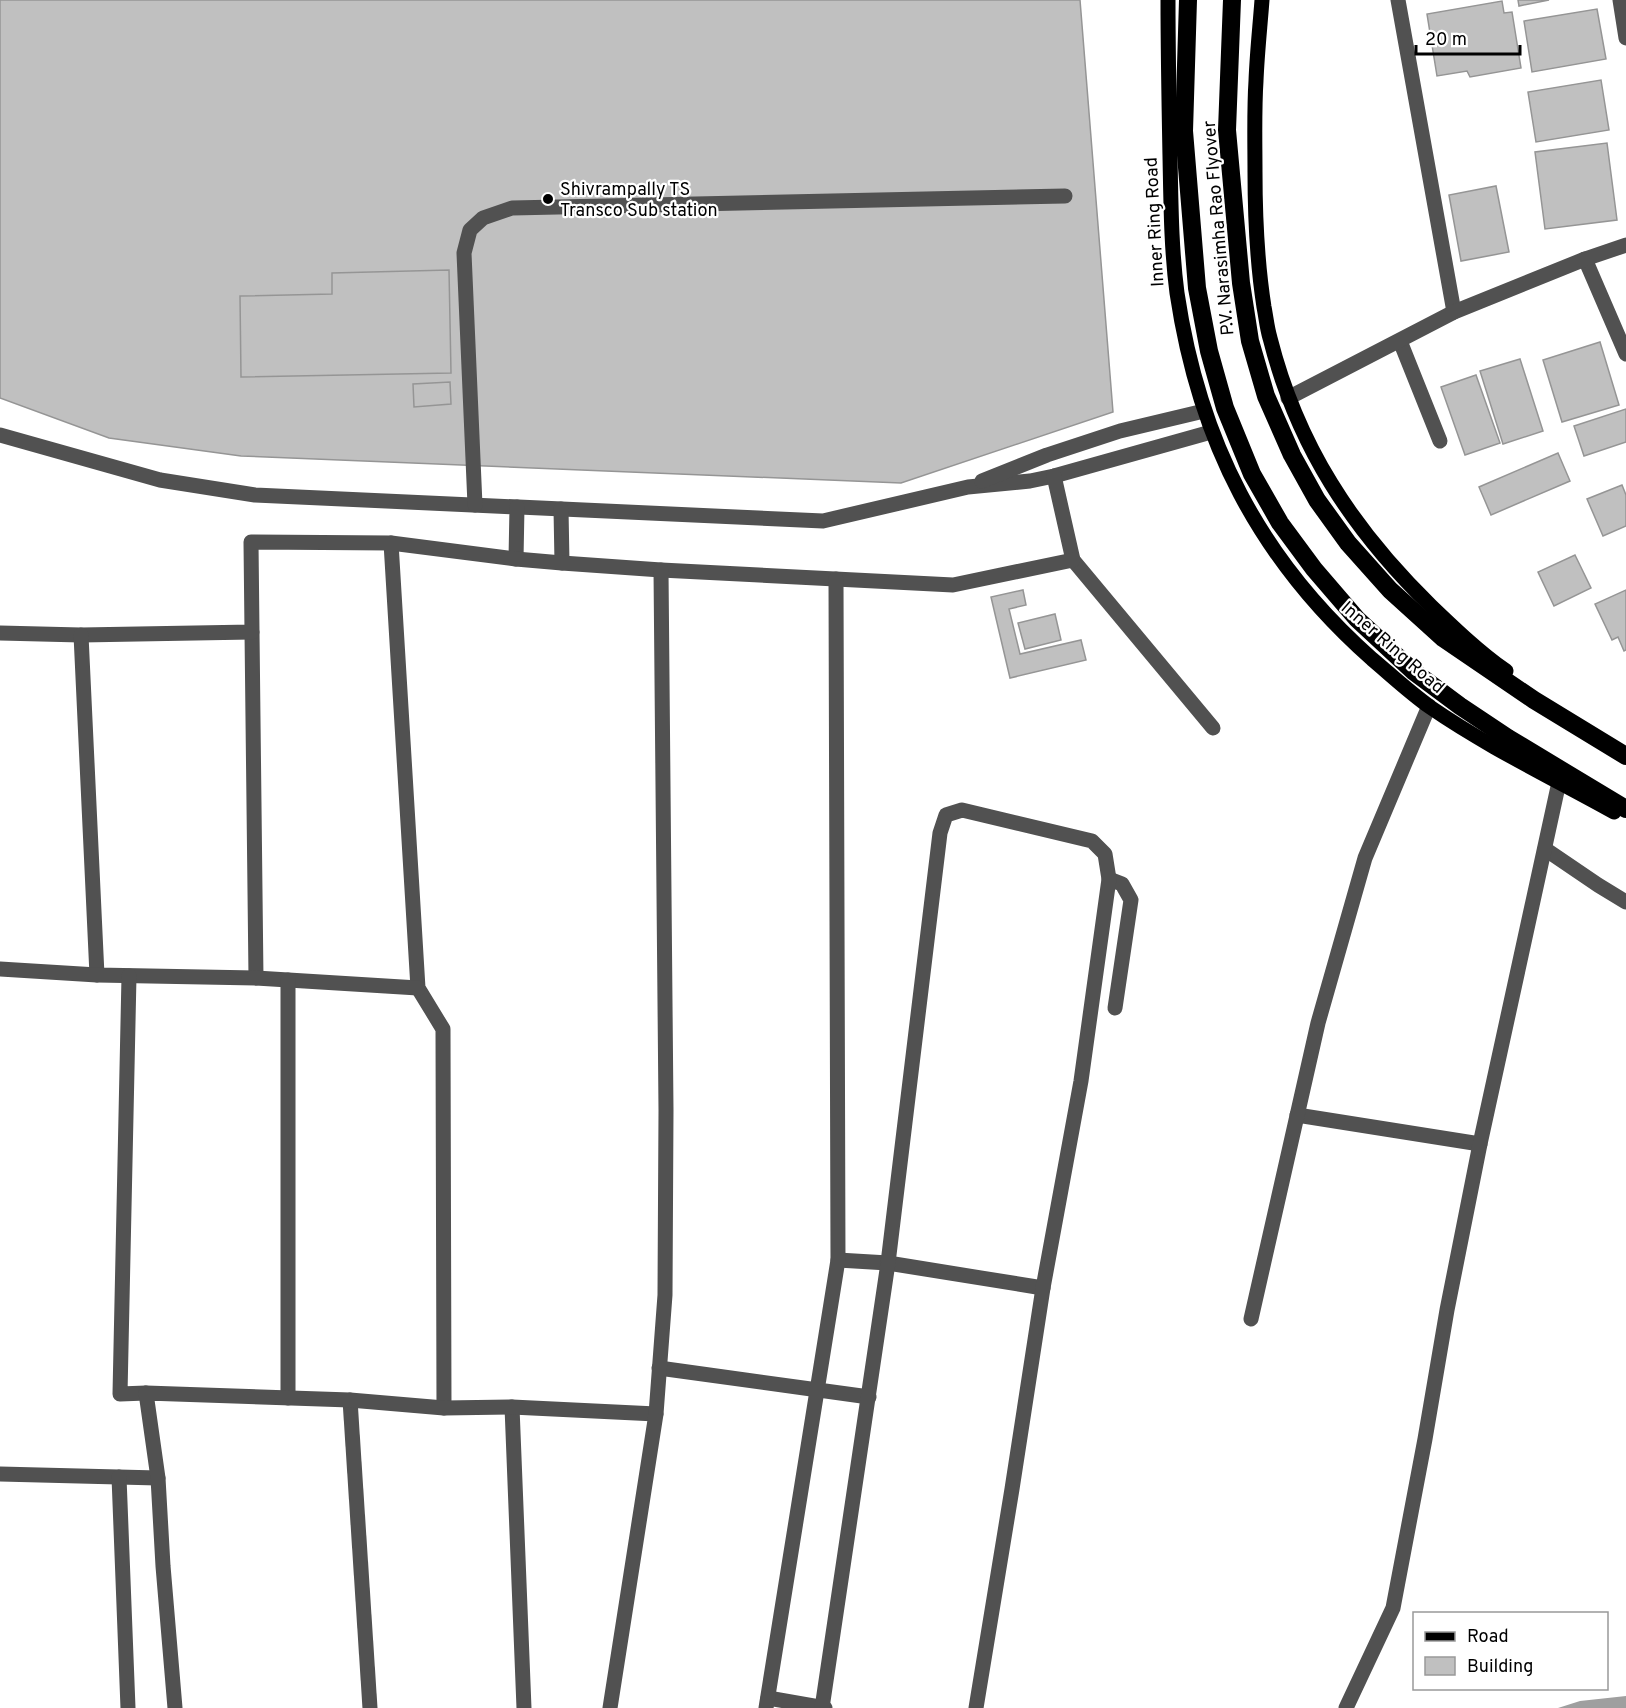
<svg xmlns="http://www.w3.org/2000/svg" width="1626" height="1708" font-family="Overpass,sans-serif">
  <rect width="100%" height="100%" fill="#fff"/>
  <polygon fill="#9f9f9f" points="1626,1696 1626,1708 1558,1708 1580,1701"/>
  <g fill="#c0c0c0" stroke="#959595" stroke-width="1.5">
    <polygon points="0,0 1080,0 1113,412 901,483 241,456 109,438 0,398"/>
    <polygon points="1518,0 1549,0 1519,6"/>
    <polygon points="1502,1 1504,13 1512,12 1521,68 1470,77 1467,71 1437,76 1427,14"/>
    <polygon points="1597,9 1606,59 1532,72 1524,21"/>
    <polygon points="1601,80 1609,130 1536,142 1528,92"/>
    <polygon points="1607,143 1617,220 1545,229 1535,152"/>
    <polygon points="1496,186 1509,252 1461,261 1449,195"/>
    <polygon points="449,270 451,373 241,377 240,296 332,294 332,273"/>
    <polygon points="1600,342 1619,405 1562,422 1543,360"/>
    <polygon points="1520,359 1543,431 1503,444 1480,371"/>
    <polygon points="1476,375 1500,443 1465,455 1441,387"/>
    <polygon points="450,382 451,404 414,407 413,384"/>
    <polygon points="1626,409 1626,442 1584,456 1574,426"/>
    <polygon points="1558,453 1570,481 1491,515 1479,487"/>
    <polygon points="1622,485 1626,495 1626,526 1603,536 1587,499"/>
    <polygon points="1575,555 1591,588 1554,606 1538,572"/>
    <polygon points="1023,590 1026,605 1009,609 1020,654 1081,640 1086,660 1010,678 991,597"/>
    <polygon points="1626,590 1626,650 1624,651 1618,637 1612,640 1595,604"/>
    <polygon points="1055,614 1061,640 1025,649 1018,623"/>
  </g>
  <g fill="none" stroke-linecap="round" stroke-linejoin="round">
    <g stroke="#515151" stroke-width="15">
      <polyline points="1398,0 1454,312"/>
      <polyline points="1620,0 1626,38"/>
      <polyline points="1585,259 1626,354"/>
      <polyline points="1400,341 1440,441"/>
      <polyline points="1288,398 1454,312 1585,259 1626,245"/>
      <polyline points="0,435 160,480 255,495 823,521 968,487 1030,481 1054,476 1211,432"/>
      <polyline points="1054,476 1073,560 1213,728"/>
      <polyline points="982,481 1047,455 1120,431 1204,411"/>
      <polyline points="475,505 464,253 470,230 483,218 512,208 1065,196"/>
      <polyline points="561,509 562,563"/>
      <polyline points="391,543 418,988 443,1029 444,1408"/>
      <polyline points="516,559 517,507"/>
      <polyline points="252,632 256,978"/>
      <polyline points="0,633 81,635 252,632 251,542 391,543 516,559 562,563 661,570 953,585 1073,560"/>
      <polyline points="81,635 97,975"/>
      <polyline points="1545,849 1598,885 1626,902"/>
      <polyline points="1109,879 1122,884 1131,900 1115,1008"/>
      <polyline points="0,969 97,975 256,978 418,988"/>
      <polyline points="129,976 120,1394 146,1393"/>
      <polyline points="288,980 288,1398"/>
      <polyline points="1297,1115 1480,1144"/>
      <polyline points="838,1260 888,1263 1043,1288"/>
      <polyline points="1251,1319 1318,1023 1365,858 1429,706"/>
      <polyline points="659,1368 869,1397"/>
      <polyline points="350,1400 370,1708"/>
      <polyline points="512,1407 524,1708"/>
      <polyline points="0,1474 158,1478"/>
      <polyline points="119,1477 128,1708"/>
      <polyline points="768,1698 825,1708"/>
      <polyline points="175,1708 163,1566 158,1478 146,1393 350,1400 444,1408 512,1407 656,1414"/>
      <polyline points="610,1708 656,1414 665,1295 666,1110 661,570"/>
      <polyline points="766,1708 838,1260 836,579"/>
      <polyline points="822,1708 888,1263 940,833 946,815 962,810 1092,841 1105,854 1109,879 1081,1081 1043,1288 1012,1489 976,1708"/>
      <polyline points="1346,1708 1393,1608 1425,1439 1447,1310 1480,1144 1559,782"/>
    </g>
    <g stroke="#000" stroke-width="15">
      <path d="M1168,0C1168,52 1169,104 1170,157C1171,202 1171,247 1177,293C1199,441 1259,559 1372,659C1391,675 1409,692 1430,707C1488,747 1553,778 1614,812"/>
      <path d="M1262,0C1260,27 1257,54 1256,81C1254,111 1255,142 1255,172C1255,217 1257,262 1264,307C1266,317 1267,328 1270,338C1297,445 1352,529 1431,606C1455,629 1479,652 1506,671"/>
    </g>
    <g stroke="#000" stroke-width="18">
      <polyline points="1188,0 1184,131 1197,288 1209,351 1225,408 1252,474 1280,523 1314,569 1357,619 1413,671 1460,706 1508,738 1626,809"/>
      <polyline points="1232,0 1227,130 1241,283 1250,341 1266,396 1292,455 1317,500 1348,543 1390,590 1443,638 1534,700 1626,756"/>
    </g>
  </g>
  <circle fill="#000" stroke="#fff" stroke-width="2" cx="548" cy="199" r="6"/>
  <g text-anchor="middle" stroke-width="4.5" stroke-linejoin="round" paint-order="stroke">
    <g font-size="18" fill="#000" stroke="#fff" text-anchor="start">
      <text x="560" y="195">Shivrampally TS<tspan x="560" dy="21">Transco Sub station</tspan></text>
    </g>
    <g font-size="18" fill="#000" stroke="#fff">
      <text transform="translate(1154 222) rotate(-93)" y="6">Inner Ring Road</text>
      <text transform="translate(1218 228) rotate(-95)" y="6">P.V. Narasimha Rao Flyover</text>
      <text transform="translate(1393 647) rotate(41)" y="6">Inner Ring Road</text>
    </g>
  </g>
  <rect x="1413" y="1612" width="195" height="78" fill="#ffffff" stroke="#999999" stroke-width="1.5"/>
  <rect x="1425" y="1632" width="30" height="9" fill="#000000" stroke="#999999" stroke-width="1.5"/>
  <text x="1467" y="1642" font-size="18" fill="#000000">Road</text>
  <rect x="1425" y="1657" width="30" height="18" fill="#c0c0c0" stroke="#999999" stroke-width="1.5"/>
  <text x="1467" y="1672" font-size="18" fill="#000000">Building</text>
  <path d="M1416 45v9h104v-9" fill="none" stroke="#000000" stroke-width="3"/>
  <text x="1425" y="45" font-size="18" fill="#000000" stroke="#ffffff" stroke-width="4.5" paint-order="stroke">20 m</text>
</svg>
